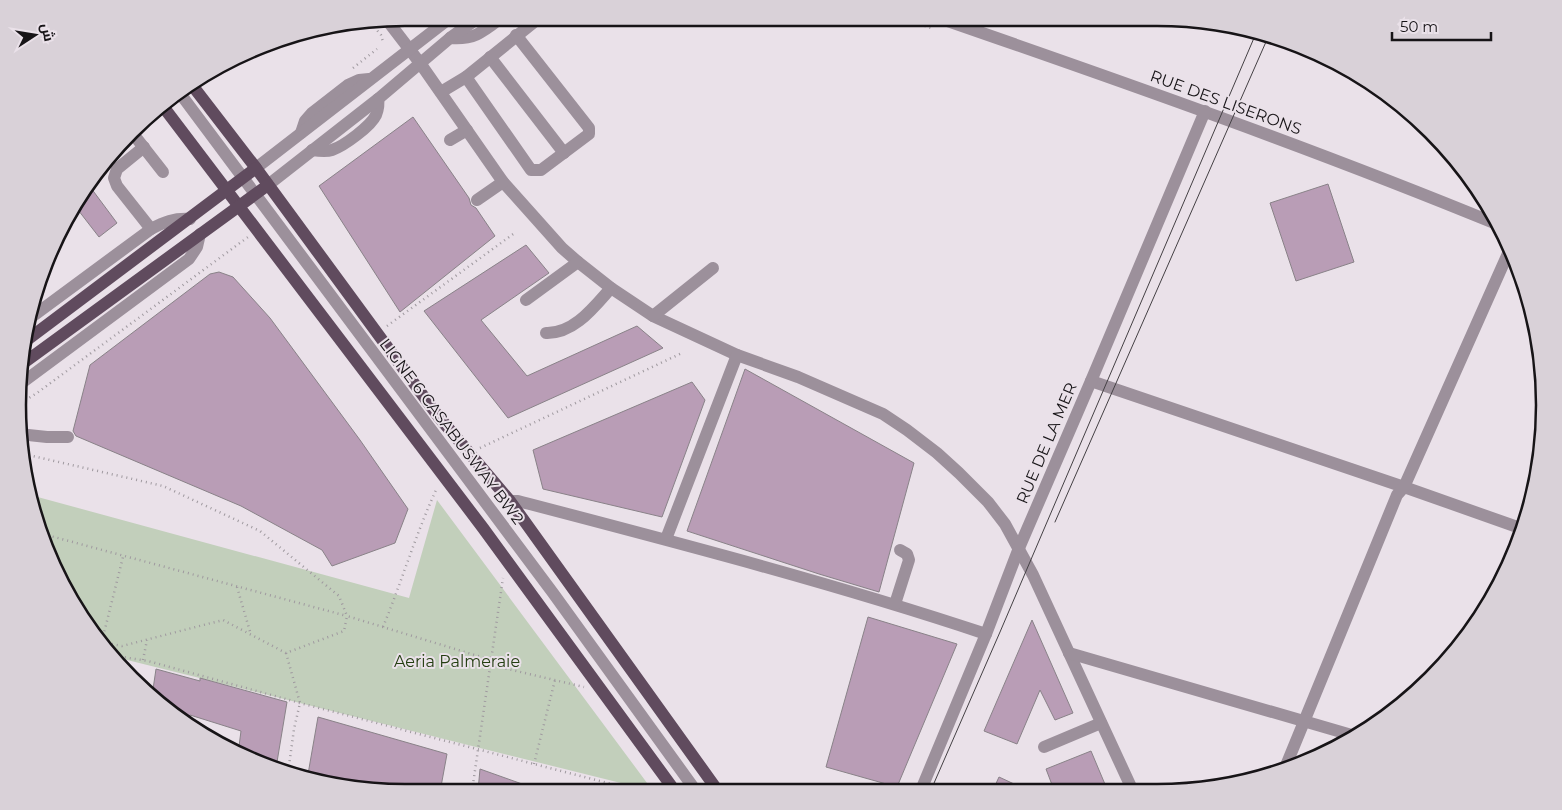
<svg xmlns="http://www.w3.org/2000/svg" width="1562" height="810" font-family="Montserrat,Cairo,sans-serif">
  <rect width="100%" height="100%" fill="#eae1e9"/>
  <polygon fill="#c2cfbb" points="34,496 409,598 437,500 653,791 111,656 47,554"/>
  <g fill="#b99db6" stroke="#898288">
    <polygon points="413,117 469,198 471,205 476,208 495,236 400,312 319,186"/>
    <polygon points="88,184 117,223 99,237 75,206 83,190"/>
    <polygon points="1328,184 1354,262 1296,281 1270,203"/>
    <polygon points="526,245 549,273 481,320 527,376 637,326 663,348 508,418 424,311"/>
    <polygon points="219,272 233,277 270,318 360,440 408,509 395,543 332,566 322,550 241,506 76,436 73,431 90,365 210,274"/>
    <polygon points="745,369 914,463 879,592 819,574 687,531"/>
    <polygon points="692,382 705,400 662,517 543,489 533,450"/>
    <polygon points="868,617 957,644 897,787 826,767"/>
    <polygon points="1032,620 1073,713 1055,720 1040,690 1017,744 984,731"/>
    <polygon points="156,669 200,681 200,678 287,702 276,768 238,754 241,731 190,715 188,724 169,712 152,696"/>
    <polygon points="318,717 447,754 440,792 380,792 307,780"/>
    <polygon points="1091,751 1107,789 1054,790 1046,769"/>
    <polygon points="480,769 539,790 539,791 478,791"/>
    <polygon points="999,777 1027,790 993,790"/>
  </g>
  <g fill="none" stroke-linecap="round" stroke-linejoin="round">
    <g stroke="#9f999f" stroke-width="2.5" stroke-dasharray="1 4" stroke-linecap="butt">
      <polyline points="901,18 931,28"/>
      <polyline points="371,23 381,35 383,42"/>
      <polyline points="918,24 920,18"/>
      <polyline points="353,68 377,49"/>
      <polyline points="387,326 516,232"/>
      <polyline points="21,403 37,393 248,237"/>
      <polyline points="480,448 682,353"/>
      <polyline points="24,454 163,486 260,531 339,596 347,616"/>
      <polyline points="43,534 347,616"/>
      <polyline points="237,587 251,635"/>
      <path d="M383,627C402,581 416,533 437,488"/>
      <polyline points="102,641 123,557"/>
      <polyline points="102,642 122,646 223,620 286,653 344,631 347,616 491,660"/>
      <polyline points="286,653 300,703 294,729 288,773"/>
      <polyline points="110,655 148,661 300,703 638,791"/>
      <polyline points="143,660 147,640"/>
      <polyline points="491,665 584,687"/>
      <polyline points="534,764 555,680"/>
      <polyline points="472,791 503,578"/>
    </g>
    <g stroke="#9c909b" stroke-width="12">
      <path d="M939,18C1127,83 1314,149 1499,225"/>
      <polyline points="387,20 420,63 503,182 562,248 578,262 611,288 653,316 737,355 798,377 883,414 907,430 937,453 959,473 988,502 1005,524 1033,575 1132,789"/>
      <path d="M450,38C474,40 483,32 501,18"/>
      <polyline points="490,57 564,153"/>
      <polyline points="466,77 539,18"/>
      <polyline points="179,92 553,593 696,791"/>
      <polyline points="441,92 466,77 531,170 541,170 589,134 589,128 516,35"/>
      <polyline points="301,133 305,121 312,113 348,85 359,80 369,79"/>
      <polyline points="134,135 163,172"/>
      <polyline points="450,140 467,130"/>
      <polyline points="144,147 117,169 114,178 117,186 151,229"/>
      <path d="M312,150C319,151 326,152 332,150C344,146 371,126 376,115C378,110 379,104 378,99"/>
      <polyline points="256,168 450,18"/>
      <polyline points="268,185 378,99 450,38 478,18"/>
      <polyline points="477,200 503,182"/>
      <polyline points="526,300 578,262"/>
      <polyline points="653,316 713,268"/>
      <path d="M29,319L151,229C164,222 174,218 190,219"/>
      <path d="M546,333C574,334 594,307 611,288"/>
      <polyline points="1091,381 1404,487 1523,529"/>
      <polyline points="23,382 189,259 197,247 200,234"/>
      <polyline points="19,434 47,437 68,437"/>
      <path d="M510,501H518C675,542 833,583 986,634"/>
      <polyline points="666,539 737,355"/>
      <polyline points="895,604 909,560 907,554 900,550"/>
      <polyline points="1069,653 1355,736"/>
      <polyline points="1044,747 1101,723"/>
      <polyline points="1285,768 1397,495 1404,487 1510,249"/>
      <polyline points="921,790 986,634 1019,548 1091,381 1205,111"/>
    </g>
    <g stroke="#604b5e" stroke-width="12">
      <polyline points="192,85 256,168 438,416 510,501 718,791"/>
      <polyline points="162,105 483,528 675,791"/>
      <polyline points="27,340 256,168"/>
      <polyline points="25,362 268,185"/>
    </g>
    <g stroke="#444044" stroke-width="1">
      <polyline points="1055,522 1269,35"/>
      <polyline points="931,790 1000,632 1257,31"/>
    </g>
  </g>
  <g text-anchor="middle" stroke-width="4" stroke-linejoin="round" paint-order="stroke">
    <g font-size="16" fill="#171417" stroke="#eae1e9">
      <text transform="translate(1226 102) rotate(20)" y="6">RUE DES LISERONS</text>
      <text transform="translate(452 431) rotate(53)" y="6">LIGNE 6 CASABUSWAY BW2</text>
      <text transform="translate(1046 443) rotate(-67)" y="6">RUE DE LA MER</text>
    </g>
    <g font-size="16" fill="#243e11" stroke="#eae1e9">
      <text x="457" y="667">Aeria Palmeraie</text>
    </g>
  </g>
  <path d="M0 0H1562V810H0ZM405 26H1157A379 379 0 0 1 1536 405V405A379 379 0 0 1 1157 784H405A379 379 0 0 1 26 405V405A379 379 0 0 1 405 26Z" fill="#d9d1d8" fill-rule="evenodd"/>
  <path fill="none" stroke="#171417" stroke-width="2.5" d="M405 26H1157A379 379 0 0 1 1536 405V405A379 379 0 0 1 1157 784H405A379 379 0 0 1 26 405V405A379 379 0 0 1 405 26Z"/>
  <g transform="translate(35 35) rotate(78)" stroke="#eae1e9" stroke-width="4" paint-order="stroke">
  <path d="M0-4L9 19L0 12L-9 19Z" fill="#171417"/>
  <text y="-8" font-size="14" font-weight="bold" text-anchor="middle" fill="#171417">ش</text>
  </g>
  <path d="M1392 32v8h99v-8" fill="none" stroke="#171417" stroke-width="2.5"/>
  <text x="1400" y="32" font-size="15" fill="#171417" stroke="#eae1e9" stroke-width="4" paint-order="stroke">50 m</text>
</svg>
